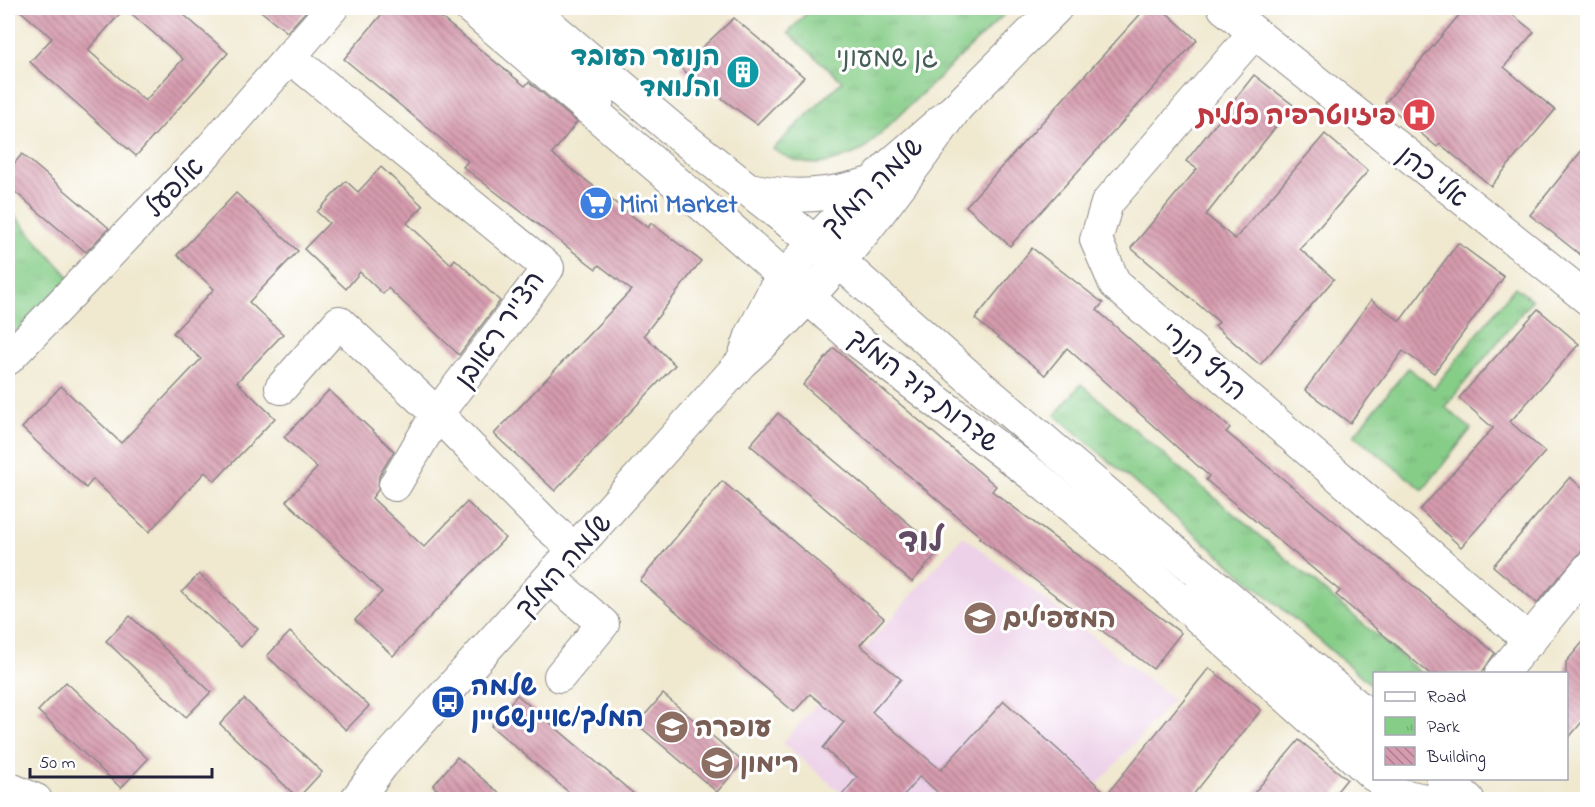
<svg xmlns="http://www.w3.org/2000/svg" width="1595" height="807" font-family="'Indie Flower','Playpen Sans Hebrew',sans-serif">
  <defs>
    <pattern id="park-tufts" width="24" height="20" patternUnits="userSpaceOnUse" patternTransform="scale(1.5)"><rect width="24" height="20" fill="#86cd88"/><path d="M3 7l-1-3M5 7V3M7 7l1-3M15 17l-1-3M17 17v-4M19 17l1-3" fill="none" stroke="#73b076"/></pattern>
    <pattern id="building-back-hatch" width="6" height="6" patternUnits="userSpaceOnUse" patternTransform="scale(1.5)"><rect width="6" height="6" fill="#d69bae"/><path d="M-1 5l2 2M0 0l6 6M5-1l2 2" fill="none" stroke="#ad7e8f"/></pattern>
  </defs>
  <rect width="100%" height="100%" fill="#fff"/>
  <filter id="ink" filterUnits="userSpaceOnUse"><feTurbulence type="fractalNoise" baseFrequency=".0167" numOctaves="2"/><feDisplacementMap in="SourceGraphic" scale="12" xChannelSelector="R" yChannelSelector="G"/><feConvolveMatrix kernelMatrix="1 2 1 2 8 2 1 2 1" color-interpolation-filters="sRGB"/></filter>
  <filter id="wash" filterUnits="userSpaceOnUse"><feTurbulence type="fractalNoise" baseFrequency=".008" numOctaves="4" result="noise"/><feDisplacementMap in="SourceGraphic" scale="24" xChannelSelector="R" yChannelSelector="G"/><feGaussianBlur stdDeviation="1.35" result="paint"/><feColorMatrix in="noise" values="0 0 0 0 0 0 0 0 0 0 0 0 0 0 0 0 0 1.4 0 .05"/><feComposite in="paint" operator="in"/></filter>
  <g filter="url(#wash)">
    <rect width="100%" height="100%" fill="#f0e9d0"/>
    <polygon fill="#edd1e9" points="963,536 1173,699 1085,799 848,799 783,743"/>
    <g fill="url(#park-tufts)" stroke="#547862" stroke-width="1.5">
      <path d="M811,8H1011L863,150C828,165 806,172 773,149L842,81L788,33Z"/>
      <polygon points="8,208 70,278 8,340"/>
      <polygon points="1515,287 1532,300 1445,407 1471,429 1423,490 1354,435 1408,368 1434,388"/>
      <polygon points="1081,384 1421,673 1374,674 1374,687 1055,415"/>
    </g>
    <g id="blocks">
      <g fill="url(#building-back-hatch)" fill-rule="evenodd">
        <path d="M17,8H176L228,53L136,156L30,62L52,38ZM125,8L183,59L145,101L88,50Z"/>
        <polygon points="257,8 309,8 287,32"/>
        <polygon points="387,8 429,8 525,86 529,82 577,122 552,154 648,228 651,223 701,261 644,335 675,365 555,491 494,434 631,290 599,265 596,269 463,167 468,161 344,59"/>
        <polygon points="1146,8 1161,8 1197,40 1010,246 966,206"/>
        <polygon points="1465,8 1504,8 1534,32 1504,67 1555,110 1491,186 1440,144 1437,147 1385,103"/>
        <polygon points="734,18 804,77 757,124 680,68"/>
        <polygon points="1254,75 1293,105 1206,215 1235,239 1325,134 1368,171 1300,249 1334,279 1260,365 1215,326 1219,322 1131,248 1197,169 1186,161"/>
        <polygon points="1587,144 1587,260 1530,215"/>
        <polygon points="22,154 109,228 86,252 8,186 8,171"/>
        <polygon points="381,167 423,206 407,223 451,264 455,259 500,301 459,355 388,288 383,294 360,272 346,289 304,249 329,223 317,212 346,181 358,192"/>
        <polygon points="236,193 298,251 249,302 283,334 237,382 275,418 215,481 205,472 149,532 93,479 86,488 22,428 61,386 121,443 201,359 173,333 214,289 177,255"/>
        <polygon points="1458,243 1504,277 1434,373 1403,351 1350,423 1305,390 1371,300 1400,321"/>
        <polygon points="1032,248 1103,303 1097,310 1230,428 1226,432 1495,653 1481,674 1430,674 1336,595 1340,591 1206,480 1209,476 1067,348 1045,375 975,319"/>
        <polygon points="1538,309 1579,344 1510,422 1545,452 1461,547 1420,510 1493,428 1459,398"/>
        <polygon points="834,348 996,486 992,491 1181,633 1153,669 979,538 981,537 803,385"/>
        <polygon points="329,390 394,451 379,476 378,490 372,498 424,547 467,502 505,538 393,656 355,620 382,592 286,501 317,468 284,437"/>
        <polygon points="778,413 940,550 912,582 750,445"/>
        <polygon points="1570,477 1587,492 1587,545 1537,603 1493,566"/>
        <polygon points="722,481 884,618 860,645 901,679 872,712 941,770 1004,701 1107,794 1209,668 1261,710 1189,800 946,800 920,776 900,800 838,800 857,777 823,748 844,722 810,694 794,712 640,581"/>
        <polygon points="199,574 258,629 241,647 182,592"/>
        <polygon points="130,616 211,692 186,717 106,641"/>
        <polygon points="290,632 369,706 346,730 267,656"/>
        <polygon points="1587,637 1587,716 1566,741 1566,662"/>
        <polygon points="66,682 148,759 121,788 38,711"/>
        <polygon points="663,694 743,762 717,792 637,724"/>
        <polygon points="517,695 641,800 578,800 491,726"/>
        <polygon points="244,699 322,772 298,798 220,724"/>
        <polygon points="1299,740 1347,779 1330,800 1248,800"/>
        <polygon points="457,757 507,800 449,800 433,786"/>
      </g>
    </g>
  </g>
  <g filter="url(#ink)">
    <use href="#blocks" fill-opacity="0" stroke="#898686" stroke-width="1.5"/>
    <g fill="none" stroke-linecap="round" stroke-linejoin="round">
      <g stroke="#898686" stroke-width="34">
        <g id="minor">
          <polyline points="500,8 532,34 598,100"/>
          <polyline points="1224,8 1588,299"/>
          <polyline points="1254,33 1107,203 1096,240 1115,284 1530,641"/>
          <polyline points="290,57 548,268 437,414 548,526 576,550"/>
          <polyline points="744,357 751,336 774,290 815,241 891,164 957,107 1056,8"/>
          <polyline points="8,359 210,149 332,8"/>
          <polyline points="281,388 339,322 437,414 395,485"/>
          <polyline points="551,579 603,624 560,676"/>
          <polyline points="1201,591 1227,618 1374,747"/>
          <polyline points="1501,674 1588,569"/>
          <polyline points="8,788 36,800"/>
          <polyline points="1397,794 1425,800"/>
          <path d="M356,800L382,765L741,363C826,288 892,199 957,107"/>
        </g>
      </g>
      <g stroke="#898686" stroke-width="35">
        <g id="major">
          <polyline points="471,8 725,224 855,339 1032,474 1122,548 1374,775"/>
          <polyline points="529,8 678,134 840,262 968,376 1374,721"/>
          <path d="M752,190C794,199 831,196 872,183"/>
          <polyline points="1379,778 1403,800"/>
          <polyline points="1443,778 1468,800"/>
        </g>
      </g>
      <use href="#minor" stroke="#fff" stroke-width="32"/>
      <use href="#major" stroke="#fff" stroke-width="33"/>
    </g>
  </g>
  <defs>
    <g id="building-disc" transform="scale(1.725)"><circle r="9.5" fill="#0f9aa8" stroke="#fff"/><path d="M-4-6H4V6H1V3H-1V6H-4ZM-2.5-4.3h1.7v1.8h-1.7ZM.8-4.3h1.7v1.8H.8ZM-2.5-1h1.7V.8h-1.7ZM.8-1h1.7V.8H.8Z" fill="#fff"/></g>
    <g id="hospital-disc" transform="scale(1.725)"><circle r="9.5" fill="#e0444e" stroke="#fff"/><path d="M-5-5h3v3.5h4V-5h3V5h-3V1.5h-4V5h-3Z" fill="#fff"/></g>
    <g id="supermarket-disc" transform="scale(1.725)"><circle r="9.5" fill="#3f7fe0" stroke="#fff"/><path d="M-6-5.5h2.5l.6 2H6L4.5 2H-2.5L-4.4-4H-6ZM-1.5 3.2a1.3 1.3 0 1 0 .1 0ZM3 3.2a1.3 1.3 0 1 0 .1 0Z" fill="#fff"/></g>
    <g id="school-disc" transform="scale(1.725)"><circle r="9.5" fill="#8d6e63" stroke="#fff"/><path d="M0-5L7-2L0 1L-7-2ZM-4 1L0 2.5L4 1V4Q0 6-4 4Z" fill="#fff"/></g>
    <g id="bus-disc" transform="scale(1.725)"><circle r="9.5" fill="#1a4fb4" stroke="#fff"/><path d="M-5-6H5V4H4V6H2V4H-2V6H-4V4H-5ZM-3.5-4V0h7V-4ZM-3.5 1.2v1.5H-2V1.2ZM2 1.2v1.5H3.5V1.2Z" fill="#fff"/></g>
  </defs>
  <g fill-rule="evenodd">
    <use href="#building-disc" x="743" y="72"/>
    <use href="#hospital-disc" x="1419" y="115"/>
    <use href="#supermarket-disc" x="596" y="203"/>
    <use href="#school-disc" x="980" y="618"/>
    <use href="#bus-disc" x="448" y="702"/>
    <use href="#school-disc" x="672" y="727"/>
    <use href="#school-disc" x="717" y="763"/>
  </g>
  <g text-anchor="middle" stroke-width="6" stroke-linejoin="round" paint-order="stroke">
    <g font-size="27" font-weight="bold" fill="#0d838f" stroke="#fff" text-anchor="end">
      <text x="720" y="65">הנוער העובד<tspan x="720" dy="31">והלומד</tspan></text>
    </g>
    <g font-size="27" fill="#455e56" stroke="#fff">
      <text x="887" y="66">גן שמעוני</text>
    </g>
    <g font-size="27" font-weight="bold" fill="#be3a42" stroke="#fff" text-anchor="end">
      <text x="1396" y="124">פיזיוטרפיה כללית</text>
    </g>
    <g font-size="27" fill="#22223b" stroke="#fff">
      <text transform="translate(1433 176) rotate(39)" y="9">אלי כהן</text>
      <text transform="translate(872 186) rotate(-44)" y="9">שלמה המלך</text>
      <text transform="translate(174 187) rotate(-46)" y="9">אלפעל</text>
      <text transform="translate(499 329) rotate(-55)" y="9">הצייר ראובן</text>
      <text transform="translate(1204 361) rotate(41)" y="9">הרץ הנרי</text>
      <text transform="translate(924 390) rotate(38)" y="9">שדרות דוד המלך</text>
      <text transform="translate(563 565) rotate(-48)" y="9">שלמה המלך</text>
    </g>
    <g font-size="27" font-weight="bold" fill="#366cbe" stroke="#fff" text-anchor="start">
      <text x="619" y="212">Mini Market</text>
    </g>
    <g font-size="27" font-weight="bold" fill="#785e54" stroke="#fff" text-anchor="start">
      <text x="1003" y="627">המעפילים</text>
      <text x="695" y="736">עופרה</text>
      <text x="740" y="772">רימון</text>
    </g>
    <g font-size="27" font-weight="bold" fill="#164399" stroke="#fff" text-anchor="start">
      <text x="471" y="695">שלמה<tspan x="471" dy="31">המלך/איינשטיין</tspan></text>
    </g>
    <g font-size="33" font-weight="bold" fill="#614c63" stroke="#fff">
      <text x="921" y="551">לוד</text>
    </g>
  </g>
  <rect width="1595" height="807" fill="none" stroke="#fff" stroke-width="30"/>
  <rect x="1373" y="672" width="195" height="108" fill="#ffffff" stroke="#a7a7b1" stroke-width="1.5"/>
  <rect x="1385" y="692" width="30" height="9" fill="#ffffff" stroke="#a7a7b1" stroke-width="1.5"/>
  <text x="1427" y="702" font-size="18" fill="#22223b">Road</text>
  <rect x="1385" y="717" width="30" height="18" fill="url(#park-tufts)" stroke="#a7a7b1" stroke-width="1.5"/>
  <text x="1427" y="732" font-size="18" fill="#22223b">Park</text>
  <rect x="1385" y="747" width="30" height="18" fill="url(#building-back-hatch)" stroke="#a7a7b1" stroke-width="1.5"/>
  <text x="1427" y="762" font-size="18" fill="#22223b">Building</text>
  <path d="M30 768v9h182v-9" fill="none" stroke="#22223b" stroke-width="3"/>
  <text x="39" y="768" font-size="18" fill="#22223b" stroke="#ffffff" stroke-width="4.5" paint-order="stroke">50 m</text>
</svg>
